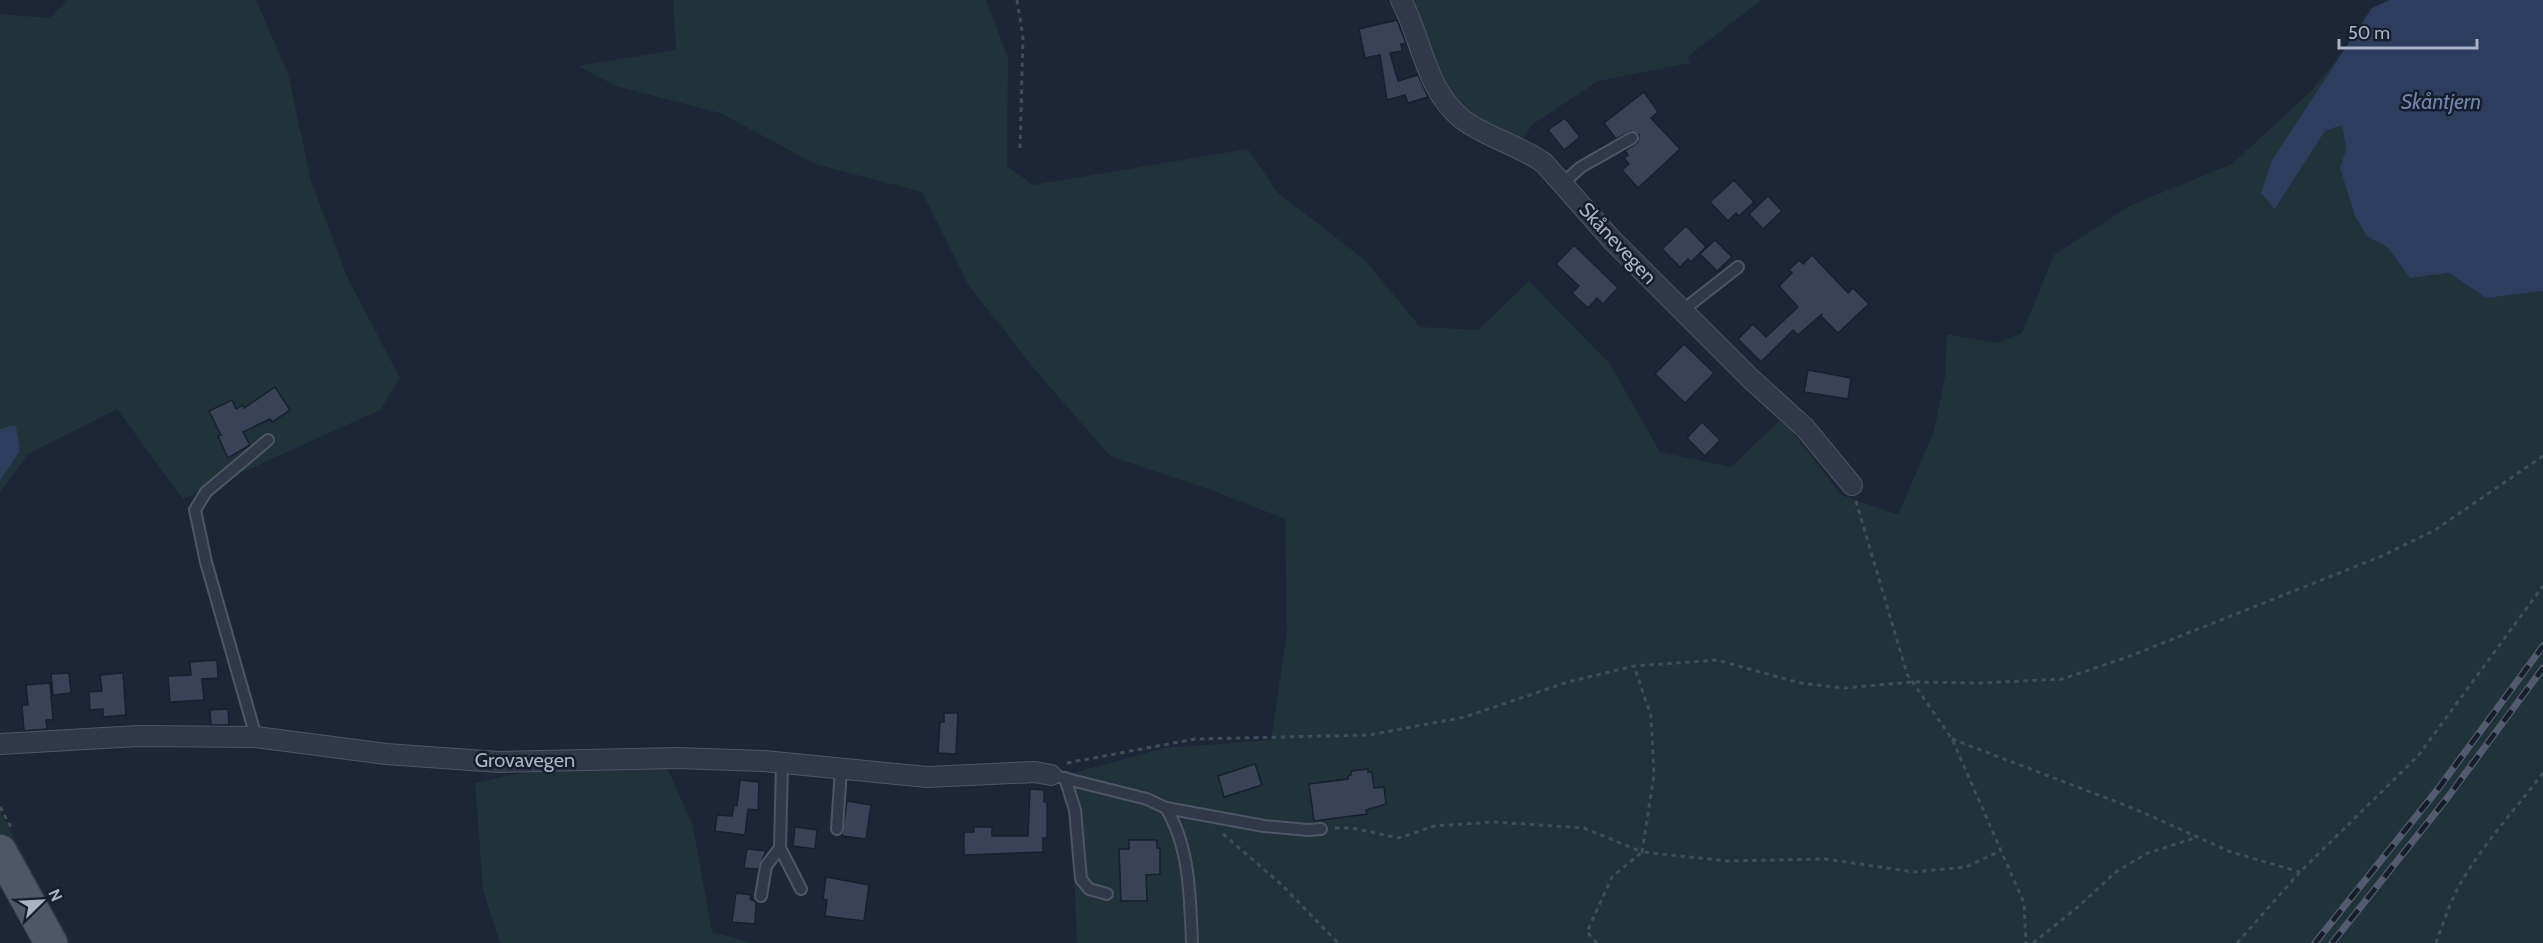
<svg xmlns="http://www.w3.org/2000/svg" width="2543" height="943" font-family="Cabin,sans-serif">
  <rect width="100%" height="100%" fill="#1d2637"/>
  <g fill="#1f3338">
    <polygon points="68,0 256,0 288,73 311,181 348,279 400,378 380,410 183,499 117,409 28,454 0,493 0,481 20,451 10,426 0,429 0,14 49,18"/>
    <polygon points="673,0 986,0 1008,58 1007,166 1033,185 1248,149 1278,193 1365,260 1420,327 1478,330 1529,281 1610,364 1660,452 1731,467 1782,418 1841,495 1898,515 1934,431 1945,377 1947,334 1997,343 2022,333 2054,255 2129,206 2232,164 2312,90 2344,50 2272,160 2262,193 2276,208 2325,131 2342,125 2346,149 2340,168 2367,236 2388,248 2410,278 2449,273 2486,298 2543,291 2543,943 1077,943 1070,774 1164,748 1271,740 1287,632 1285,519 1214,491 1110,456 1037,372 969,286 922,192 815,164 720,113 616,86 578,66 676,50"/>
    <polygon points="1396,0 1762,0 1687,57 1690,63 1598,81 1533,124 1517,146 1441,97"/>
    <polygon points="571,762 665,763 693,826 712,932 753,943 500,943 483,890 475,783"/>
    <polygon points="0,812 71,943 62,943 0,834"/>
  </g>
  <g fill="#2d3d5d">
    <polygon points="2390,0 2543,0 2543,291 2486,298 2449,273 2410,278 2388,248 2367,236 2355,216 2340,168 2346,149 2342,125 2325,131 2275,209 2261,193 2272,160 2344,50 2372,8"/>
    <polygon points="10,426 16,426 20,451 0,481 0,429"/>
  </g>
  <g fill="#394358" stroke="#181f2d" stroke-width="1.5">
    <polygon points="1397,20 1406,43 1401,44 1402,51 1390,53 1398,81 1418,75 1428,97 1408,103 1405,95 1387,100 1380,55 1365,58 1359,29"/>
    <polygon points="1644,92 1658,112 1651,118 1680,149 1638,188 1622,170 1629,164 1624,158 1628,155 1625,151 1638,142 1639,135 1631,131 1616,139 1604,123"/>
    <polygon points="1565,118 1580,137 1564,150 1548,130"/>
    <polygon points="1734,180 1754,202 1739,216 1736,213 1728,221 1710,202"/>
    <polygon points="1768,196 1782,211 1763,229 1749,214"/>
    <polygon points="1686,226 1706,247 1691,262 1688,259 1680,267 1662,249"/>
    <polygon points="1715,240 1732,257 1717,271 1700,254"/>
    <polygon points="1574,245 1618,288 1603,304 1597,298 1588,308 1572,293 1579,286 1556,264"/>
    <polygon points="1812,255 1848,293 1853,288 1869,304 1838,333 1821,316 1822,314 1798,335 1793,330 1761,362 1738,339 1753,324 1766,337 1798,307 1779,286 1792,273 1789,270 1799,260 1803,264"/>
    <polygon points="1684,344 1714,373 1685,403 1655,374"/>
    <polygon points="1808,370 1851,378 1848,399 1804,392"/>
    <polygon points="275,387 290,410 272,422 270,419 243,432 250,445 228,458 218,436 221,435 209,411 232,400 236,409 243,405 244,408"/>
    <polygon points="1702,422 1720,440 1705,456 1687,438"/>
    <polygon points="217,660 218,678 202,679 204,700 170,702 168,676 191,675 190,662"/>
    <polygon points="69,673 71,693 53,695 51,674"/>
    <polygon points="123,673 126,715 103,717 103,709 90,710 89,692 102,691 100,675"/>
    <polygon points="50,683 53,720 46,720 47,729 24,731 22,705 28,705 26,685"/>
    <polygon points="228,709 229,725 211,725 210,710"/>
    <polygon points="944,713 958,713 956,754 938,753 940,722 944,722"/>
    <polygon points="1255,764 1262,785 1224,797 1218,776"/>
    <polygon points="1368,769 1368,772 1372,772 1374,788 1384,787 1386,804 1366,810 1367,814 1314,821 1309,784 1348,779 1348,776 1351,775 1351,771"/>
    <polygon points="740,780 759,782 758,810 748,809 745,835 715,831 717,815 732,816 734,805 737,806"/>
    <polygon points="1030,789 1044,790 1044,802 1047,802 1047,838 1043,838 1043,852 964,855 964,832 974,832 974,827 992,827 992,836 1028,836"/>
    <polygon points="847,801 871,805 866,839 842,836"/>
    <polygon points="795,827 817,830 815,849 793,846"/>
    <polygon points="1129,840 1157,840 1157,848 1160,848 1160,874 1146,875 1147,901 1121,901 1119,849 1129,849"/>
    <polygon points="747,849 766,851 758,869 744,868"/>
    <polygon points="826,877 869,885 864,921 825,916 827,900 823,899"/>
    <polygon points="736,893 751,895 750,899 756,902 755,924 732,922"/>
  </g>
  <g fill="none" stroke-linecap="round" stroke-linejoin="round">
    <g stroke="#4e5566" stroke-width="14">
      <g id="service">
        <polyline points="1563,183 1581,167 1632,138"/>
        <polyline points="1683,310 1738,267"/>
        <polyline points="256,737 206,562 195,510 206,492 268,440"/>
        <polyline points="782,763 780,848 801,889"/>
        <polyline points="1051,775 1147,799 1166,808 1264,826 1308,830 1321,829"/>
        <polyline points="1065,778 1075,810 1081,879 1089,889 1107,894"/>
        <path d="M1166,808C1190,847 1190,898 1192,943"/>
        <polyline points="837,829 841,768"/>
        <polyline points="761,896 766,866 780,848"/>
      </g>
    </g>
    <g stroke="#4e5566" stroke-width="22">
      <g id="minor">
        <path d="M1401,0C1422,39 1425,89 1462,119C1485,137 1519,145 1544,163L1612,240L1750,378L1805,428L1852,485"/>
        <polyline points="0,744 138,736 256,737 386,754 499,762 677,758 764,761 927,777 1035,772 1051,775"/>
      </g>
    </g>
    <g stroke="#3a4151" stroke-width="34">
      <polyline id="primary" points="0,851 51,943"/>
    </g>
    <g stroke="#3c5055" stroke-width="3" stroke-dasharray="4.5 4.5" stroke-linecap="butt">
      <polyline points="1017,0 1023,37 1020,150"/>
      <polyline points="1856,501 1907,674 1952,739 2024,903 2026,943"/>
      <polyline points="1952,739 2135,809 2231,852 2300,872"/>
      <polyline points="1067,763 1195,739 1369,735 1465,717 1568,682 1634,666 1717,660 1800,683 1844,688 1912,682 1982,683 2062,679 2125,658 2382,556 2435,530 2543,456"/>
      <polyline points="0,807 12,829"/>
      <polyline points="1335,828 1352,828 1399,838 1434,826 1494,822 1584,828 1642,852 1654,775 1651,716 1634,666"/>
      <polyline points="1223,834 1282,885 1338,943"/>
      <polyline points="1597,943 1587,932 1612,877 1642,852 1728,861 1825,859 1914,872 1966,867 2000,851"/>
      <polyline points="2033,943 2079,906 2117,871 2148,853 2198,837"/>
      <polyline points="2237,943 2300,872 2418,756 2543,586"/>
      <path d="M2436,943C2444,921 2451,899 2463,879C2486,841 2516,808 2543,773"/>
    </g>
    <use href="#service" stroke="#313847" stroke-width="10"/>
    <use href="#minor" stroke="#313847" stroke-width="20"/>
    <use href="#primary" stroke="#4e5768" stroke-width="32"/>
    <g stroke="#525b6f" stroke-width="7">
      <g id="rail">
        <polyline points="2315,943 2438,789 2543,646"/>
        <polyline points="2332,943 2448,797 2543,668"/>
      </g>
    </g>
    <use href="#rail" stroke="#161d2b" stroke-width="4.5" stroke-dasharray="14" stroke-linecap="butt"/>
  </g>
  <g text-anchor="middle" stroke-width="5" stroke-linejoin="round" paint-order="stroke">
    <g font-size="20" fill="#aab2c5" stroke="#161d2b">
      <text transform="translate(1618 243) rotate(47)" y="7">Skånevegen</text>
      <text x="525" y="767">Grovavegen</text>
    </g>
    <g font-size="21" font-style="italic" fill="#6f86b0" stroke="#161d2b">
      <text x="2441" y="109">Skåntjern</text>
    </g>
  </g>
  <g transform="translate(42 901) rotate(66)" stroke="#161d2b" stroke-width="4.5" paint-order="stroke">
  <path d="M0-4.5L10 22L0 15L-10 22Z" fill="#aab2c5"/>
  <text y="-9" font-size="16" font-weight="bold" text-anchor="middle" fill="#aab2c5">N</text>
  </g>
  <path d="M2339 39v9h138v-9" fill="none" stroke="#aab2c5" stroke-width="3"/>
  <text x="2348" y="39" font-size="18" fill="#aab2c5" stroke="#161d2b" stroke-width="4.5" paint-order="stroke">50 m</text>
</svg>
